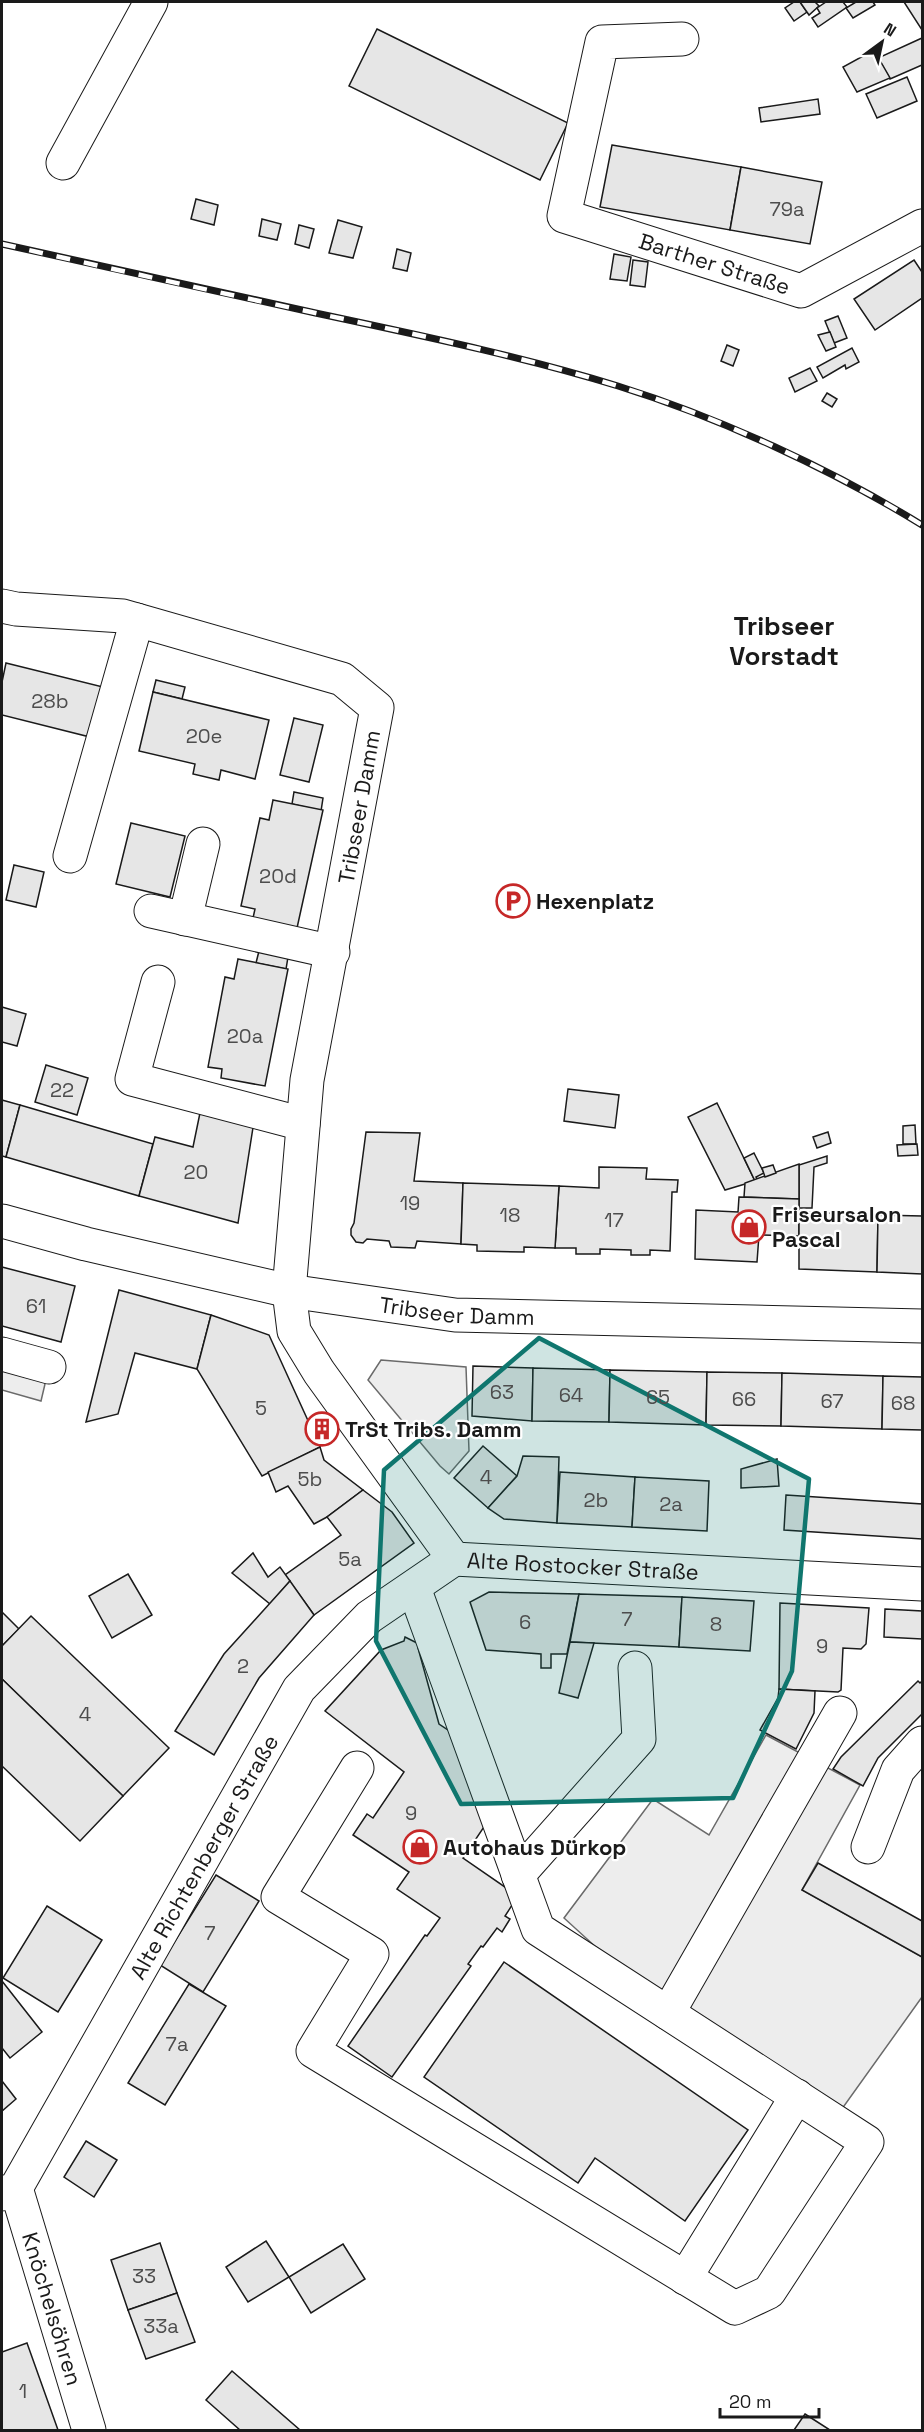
<svg xmlns="http://www.w3.org/2000/svg" width="924" height="2432" font-family="'Space Grotesk',sans-serif">
  <rect width="100%" height="100%" fill="#fff"/>
  <g fill="#ededed" stroke="#6a6a6a" stroke-width="1.5">
    <polygon points="2,1354 49,1367 41,1401 2,1390"/>
    <polygon points="381,1360 466,1367 469,1451 449,1474 440,1466 368,1380"/>
    <polygon points="766,1735 860,1785 802,1890 922,1957 922,1997 834,2120 668,2013 564,1918 653,1799 709,1835"/>
  </g>
  <g fill="#e6e6e6" stroke="#1a1a1a" stroke-width="1.5">
    <polygon points="794,2 800,2 807,12 794,21 785,8"/>
    <polygon points="800,2 815,2 819,6 809,15"/>
    <polygon points="826,2 843,2 847,7 818,27 812,18 820,13 817,8"/>
    <polygon points="856,2 873,2 875,5 853,18 846,8"/>
    <polygon points="904,2 922,2 922,30"/>
    <polygon points="377,29 568,123 540,180 349,86"/>
    <polygon points="922,38 922,65 890,79 878,58"/>
    <polygon points="874,50 890,78 857,92 843,67"/>
    <polygon points="907,77 917,101 877,118 866,94"/>
    <polygon points="818,99 820,114 761,122 759,108"/>
    <polygon points="612,145 741,167 730,230 600,207"/>
    <polygon points="741,167 822,182 810,244 730,230"/>
    <polygon points="196,199 218,205 214,225 191,219"/>
    <polygon points="262,219 281,224 277,240 259,236"/>
    <polygon points="338,220 362,227 353,258 329,253"/>
    <polygon points="299,225 314,229 309,248 295,244"/>
    <polygon points="397,249 411,253 407,271 393,268"/>
    <polygon points="614,254 631,257 627,281 610,279"/>
    <polygon points="633,260 648,262 645,287 630,285"/>
    <polygon points="914,260 922,272 922,298 875,330 854,299"/>
    <polygon points="838,316 847,338 834,343 825,321"/>
    <polygon points="830,332 836,347 826,351 818,335"/>
    <polygon points="727,345 739,350 733,366 721,361"/>
    <polygon points="852,348 859,362 846,369 845,365 823,378 817,367"/>
    <polygon points="810,368 817,381 795,392 789,378"/>
    <polygon points="827,393 837,399 832,407 822,401"/>
    <polygon points="6,663 103,687 90,737 2,715 2,682"/>
    <polygon points="156,680 185,687 182,699 153,692"/>
    <polygon points="153,692 269,720 255,779 221,770 219,780 193,774 195,764 139,751"/>
    <polygon points="294,718 323,725 309,782 280,775"/>
    <polygon points="294,792 323,798 321,811 292,804"/>
    <polygon points="273,800 323,810 297,928 253,918 255,909 241,906 260,818 269,820"/>
    <polygon points="131,823 185,836 170,897 116,884"/>
    <polygon points="14,865 44,872 36,907 6,900"/>
    <polygon points="259,951 288,957 286,969 256,963"/>
    <polygon points="238,959 288,969 265,1086 221,1078 222,1069 208,1067 225,977 234,979"/>
    <polygon points="2,1007 26,1014 17,1046 2,1042"/>
    <polygon points="46,1065 88,1078 77,1115 35,1102"/>
    <polygon points="568,1089 619,1095 615,1128 564,1121"/>
    <polygon points="2,1100 20,1105 6,1157 2,1156"/>
    <polygon points="717,1103 755,1181 725,1190 688,1117"/>
    <polygon points="20,1105 153,1144 139,1196 6,1157"/>
    <polygon points="201,1108 254,1121 238,1223 139,1196 155,1137 193,1147"/>
    <polygon points="915,1125 916,1144 903,1144 903,1126"/>
    <polygon points="366,1132 420,1133 414,1181 463,1183 461,1244 417,1241 415,1248 391,1247 389,1241 367,1239 363,1243 356,1242 351,1235 351,1229 354,1223"/>
    <polygon points="828,1132 831,1143 817,1148 813,1137"/>
    <polygon points="917,1144 918,1155 898,1156 897,1145"/>
    <polygon points="754,1153 764,1173 756,1177 758,1180 755,1181 744,1158"/>
    <polygon points="827,1156 827,1163 814,1167 812,1208 799,1208 799,1165"/>
    <polygon points="799,1164 799,1199 744,1197 745,1183"/>
    <polygon points="773,1165 776,1173 765,1177 762,1168"/>
    <polygon points="599,1167 647,1168 646,1179 678,1180 677,1192 672,1192 670,1251 650,1250 650,1255 631,1255 631,1250 600,1249 600,1254 576,1254 576,1248 555,1248 559,1186 599,1188"/>
    <polygon points="463,1183 559,1186 555,1248 524,1247 524,1252 477,1251 477,1245 461,1244"/>
    <polygon points="739,1197 799,1199 799,1236 759,1235 757,1262 695,1259 696,1210 738,1212"/>
    <polygon points="799,1212 878,1215 877,1272 799,1269"/>
    <polygon points="878,1215 922,1216 922,1274 877,1272"/>
    <polygon points="2,1267 75,1286 61,1342 2,1326"/>
    <polygon points="119,1290 211,1315 197,1369 135,1353 118,1414 86,1422"/>
    <polygon points="211,1315 269,1335 320,1447 262,1476 197,1369"/>
    <polygon points="473,1366 533,1368 532,1421 472,1416"/>
    <polygon points="533,1368 610,1370 609,1422 532,1421"/>
    <polygon points="610,1370 707,1372 706,1425 609,1422"/>
    <polygon points="707,1372 782,1373 781,1426 706,1425"/>
    <polygon points="782,1373 883,1376 882,1429 781,1426"/>
    <polygon points="883,1376 922,1377 922,1430 882,1429"/>
    <polygon points="483,1446 517,1476 488,1508 454,1478"/>
    <polygon points="320,1447 324,1460 363,1490 327,1517 314,1524 288,1486 276,1492 268,1472"/>
    <polygon points="523,1456 559,1457 557,1523 504,1519 488,1508 517,1476"/>
    <polygon points="777,1459 779,1486 741,1488 741,1469"/>
    <polygon points="560,1472 635,1477 632,1527 557,1523"/>
    <polygon points="635,1477 709,1481 707,1531 632,1527"/>
    <polygon points="363,1490 392,1512 414,1543 314,1615 285,1575 341,1535 327,1517"/>
    <polygon points="786,1495 922,1504 922,1539 784,1530"/>
    <polygon points="253,1553 268,1577 280,1567 290,1581 270,1604 232,1573"/>
    <polygon points="128,1574 152,1615 112,1638 89,1596"/>
    <polygon points="290,1581 314,1615 259,1678 214,1755 175,1731 224,1654"/>
    <polygon points="489,1592 579,1594 567,1654 551,1654 551,1668 541,1668 541,1654 486,1650 470,1602"/>
    <polygon points="579,1594 682,1597 679,1647 570,1642"/>
    <polygon points="682,1597 754,1601 750,1651 679,1647"/>
    <polygon points="780,1603 869,1608 866,1644 861,1649 843,1648 841,1690 838,1692 779,1689"/>
    <polygon points="885,1609 922,1611 922,1639 884,1637"/>
    <polygon points="2,1612 19,1629 2,1646"/>
    <polygon points="31,1616 169,1748 123,1796 2,1679 2,1646"/>
    <polygon points="405,1637 421,1645 418,1648 439,1724 457,1736 486,1824 463,1858 518,1896 505,1916 510,1919 502,1932 497,1928 483,1947 481,1946 468,1964 471,1966 392,2077 348,2046 425,1935 427,1936 440,1918 397,1889 409,1872 353,1835 367,1814 373,1818 404,1772 325,1711 381,1650 404,1641"/>
    <polygon points="570,1642 594,1643 578,1698 559,1693"/>
    <polygon points="2,1679 123,1796 80,1841 2,1766"/>
    <polygon points="918,1681 920,1683 922,1681 922,1714 878,1758 863,1786 833,1769 841,1757"/>
    <polygon points="779,1689 815,1691 814,1713 796,1749 760,1730 778,1698"/>
    <polygon points="818,1863 922,1921 922,1957 802,1890"/>
    <polygon points="216,1875 259,1901 203,1992 160,1965"/>
    <polygon points="47,1906 102,1940 58,2012 3,1978"/>
    <polygon points="504,1962 748,2130 685,2221 595,2158 578,2183 424,2077"/>
    <polygon points="2,1981 42,2032 10,2058 2,2048"/>
    <polygon points="189,1984 226,2006 165,2105 128,2083"/>
    <polygon points="2,2081 16,2099 2,2111"/>
    <polygon points="86,2141 117,2160 94,2197 64,2177"/>
    <polygon points="266,2241 289,2277 248,2302 226,2267"/>
    <polygon points="160,2243 177,2293 128,2310 111,2260"/>
    <polygon points="343,2244 365,2279 311,2313 289,2277"/>
    <polygon points="177,2293 195,2342 146,2359 128,2310"/>
    <polygon points="27,2343 58,2430 2,2430 2,2352"/>
    <polygon points="232,2371 300,2430 240,2430 206,2400"/>
    <polygon points="805,2414 830,2430 794,2430"/>
  </g>
  <g fill="none" stroke-linecap="round" stroke-linejoin="round">
    <g stroke="#1a1a1a" stroke-width="35">
      <g id="minor">
        <path id="s1" d="M682,39L602,42L564,216L801,291L922,226"/>
        <polyline points="63,163 151,2"/>
        <polyline points="2,606 16,609 123,616 342,679 377,708 307,1080 289,1291 294,1331 319,1372 454,1559"/>
        <polyline points="70,856 137,620"/>
        <polyline points="151,911 333,952"/>
        <polyline points="185,919 203,844"/>
        <polyline points="158,982 132,1079 303,1124"/>
        <polyline points="2,1354 49,1367"/>
        <path id="s2" d="M454,1559L922,1584"/>
        <polyline points="357,1768 278,1897 372,1954 313,2051 735,2308 769,2292 867,2142 538,1929 414,1588"/>
        <polyline points="868,1847 898,1770 922,1743"/>
        <polyline points="518,1875 639,1739 635,1668"/>
        <polyline points="668,2013 840,1713"/>
        <path id="s3" d="M16,2188L89,2430"/>
        <path id="s4" d="M2,2194L16,2188L299,1689L369,1617L454,1559"/>
        <polyline points="685,2278 797,2096"/>
      </g>
    </g>
    <g stroke="#1a1a1a" stroke-width="35">
      <g id="major">
        <path id="s5" d="M2,1221L86,1244L289,1291L455,1315L922,1326"/>
      </g>
    </g>
    <use href="#minor" stroke="#fff" stroke-width="33"/>
    <use href="#major" stroke="#fff" stroke-width="33"/>
    <g stroke="#1a1a1a" stroke-width="7">
      <path id="rail" d="M2,244C104,267 207,290 311,312C413,334 517,355 618,386C720,418 831,469 922,525"/>
    </g>
    <use href="#rail" stroke="#fff" stroke-width="4.5" stroke-dasharray="14" stroke-linecap="butt"/>
  </g>
  <path fill="#0f766e" fill-opacity="0.2" stroke="#0f766e" stroke-width="4.5" stroke-linejoin="round" d="M539,1338L809,1479L792,1671L733,1798L461,1804L376,1641L384,1470Z"/>
  <defs>
    <g id="parking-ring" transform="scale(1.725)"><circle r="9.5" fill="#fff" stroke="#c62828" stroke-width="1.5"/><path d="M-3.5-5.5H1a3.5 3.5 0 0 1 0 7H-1V5.5H-3.5ZM-1-3.4V-.6H.8a1.4 1.4 0 0 0 0-2.8Z" fill="#c62828"/></g>
    <g id="shop-ring" transform="scale(1.725)"><circle r="9.5" fill="#fff" stroke="#c62828" stroke-width="1.5"/><path d="M-5-2.5h2.3a2.7 3.5 0 0 1 5.4 0H5L5.5 6h-11ZM-1.5-2.5h3a1.5 2.3 0 0 0-3 0Z" fill="#c62828"/></g>
    <g id="building-ring" transform="scale(1.725)"><circle r="9.5" fill="#fff" stroke="#c62828" stroke-width="1.5"/><path d="M-4-6H4V6H1V3H-1V6H-4ZM-2.5-4.3h1.7v1.8h-1.7ZM.8-4.3h1.7v1.8H.8ZM-2.5-1h1.7V.8h-1.7ZM.8-1h1.7V.8H.8Z" fill="#c62828"/></g>
  </defs>
  <g fill-rule="evenodd">
    <use href="#parking-ring" x="513" y="901"/>
    <use href="#shop-ring" x="749" y="1227"/>
    <use href="#building-ring" x="322" y="1429"/>
    <use href="#shop-ring" x="420" y="1847"/>
  </g>
  <g text-anchor="middle" stroke-width="4.5" stroke-linejoin="round" paint-order="stroke">
    <g font-size="20" fill="#4d4d4d">
      <text x="787" y="216">79a</text>
      <text x="50" y="708">28b</text>
      <text x="204" y="743">20e</text>
      <text x="278" y="883">20d</text>
      <text x="245" y="1043">20a</text>
      <text x="62" y="1097">22</text>
      <text x="196" y="1179">20</text>
      <text x="410" y="1210">19</text>
      <text x="510" y="1222">18</text>
      <text x="614" y="1227">17</text>
      <text x="36" y="1313">61</text>
      <text x="502" y="1399">63</text>
      <text x="571" y="1402">64</text>
      <text x="658" y="1404">65</text>
      <text x="744" y="1406">66</text>
      <text x="832" y="1408">67</text>
      <text x="903" y="1410">68</text>
      <text x="261" y="1415">5</text>
      <text x="486" y="1484">4</text>
      <text x="310" y="1486">5b</text>
      <text x="596" y="1507">2b</text>
      <text x="671" y="1511">2a</text>
      <text x="350" y="1566">5a</text>
      <text x="627" y="1626">7</text>
      <text x="525" y="1629">6</text>
      <text x="716" y="1631">8</text>
      <text x="822" y="1653">9</text>
      <text x="243" y="1673">2</text>
      <text x="85" y="1721">4</text>
      <text x="411" y="1820">9</text>
      <text x="210" y="1940">7</text>
      <text x="177" y="2051">7a</text>
      <text x="144" y="2283">33</text>
      <text x="161" y="2333">33a</text>
      <text x="23" y="2398">1</text>
    </g>
    <g font-size="22" fill="#1a1a1a" stroke="#fff">
      <text dy="8" stroke="none"><textPath href="#s1" startOffset="416">Barther Straße</textPath></text>
      <text transform="translate(359 807) rotate(-80)" y="8">Tribseer Damm</text>
      <text dy="8" stroke="none"><textPath href="#s5" startOffset="465">Tribseer Damm</textPath></text>
      <text dy="8" stroke="none"><textPath href="#s2" startOffset="129">Alte Rostocker Straße</textPath></text>
      <text dy="8" stroke="none"><textPath href="#s4" startOffset="396">Alte Richtenberger Straße</textPath></text>
      <text dy="8" stroke="none"><textPath href="#s3" startOffset="126">Knöchelsöhren</textPath></text>
    </g>
    <g font-size="22" font-weight="bold" fill="#1a1a1a" stroke="#fff" text-anchor="start">
      <text x="536" y="909">Hexenplatz</text>
      <text x="772" y="1222">Friseursalon<tspan x="772" dy="25">Pascal</tspan></text>
      <text x="345" y="1437">TrSt Tribs. Damm</text>
      <text x="443" y="1855">Autohaus Dürkop</text>
    </g>
    <g font-size="26" font-weight="bold" fill="#1a1a1a" stroke="#fff">
      <text x="784" y="635">Tribseer<tspan x="784" dy="30">Vorstadt</tspan></text>
    </g>
  </g>
  <rect width="924" height="2432" fill="none" stroke="#1a1a1a" stroke-width="6"/>
  <g transform="translate(882 42) rotate(33)" stroke="#ffffff" stroke-width="4.5" paint-order="stroke">
  <path d="M0-4.5L10 22L0 15L-10 22Z" fill="#1a1a1a"/>
  <text y="-9" font-size="16" font-weight="bold" text-anchor="middle" fill="#1a1a1a">N</text>
  </g>
  <path d="M720 2408v9h99v-9" fill="none" stroke="#1a1a1a" stroke-width="3"/>
  <text x="729" y="2408" font-size="18" fill="#1a1a1a" stroke="#ffffff" stroke-width="4.5" paint-order="stroke">20 m</text>
</svg>
